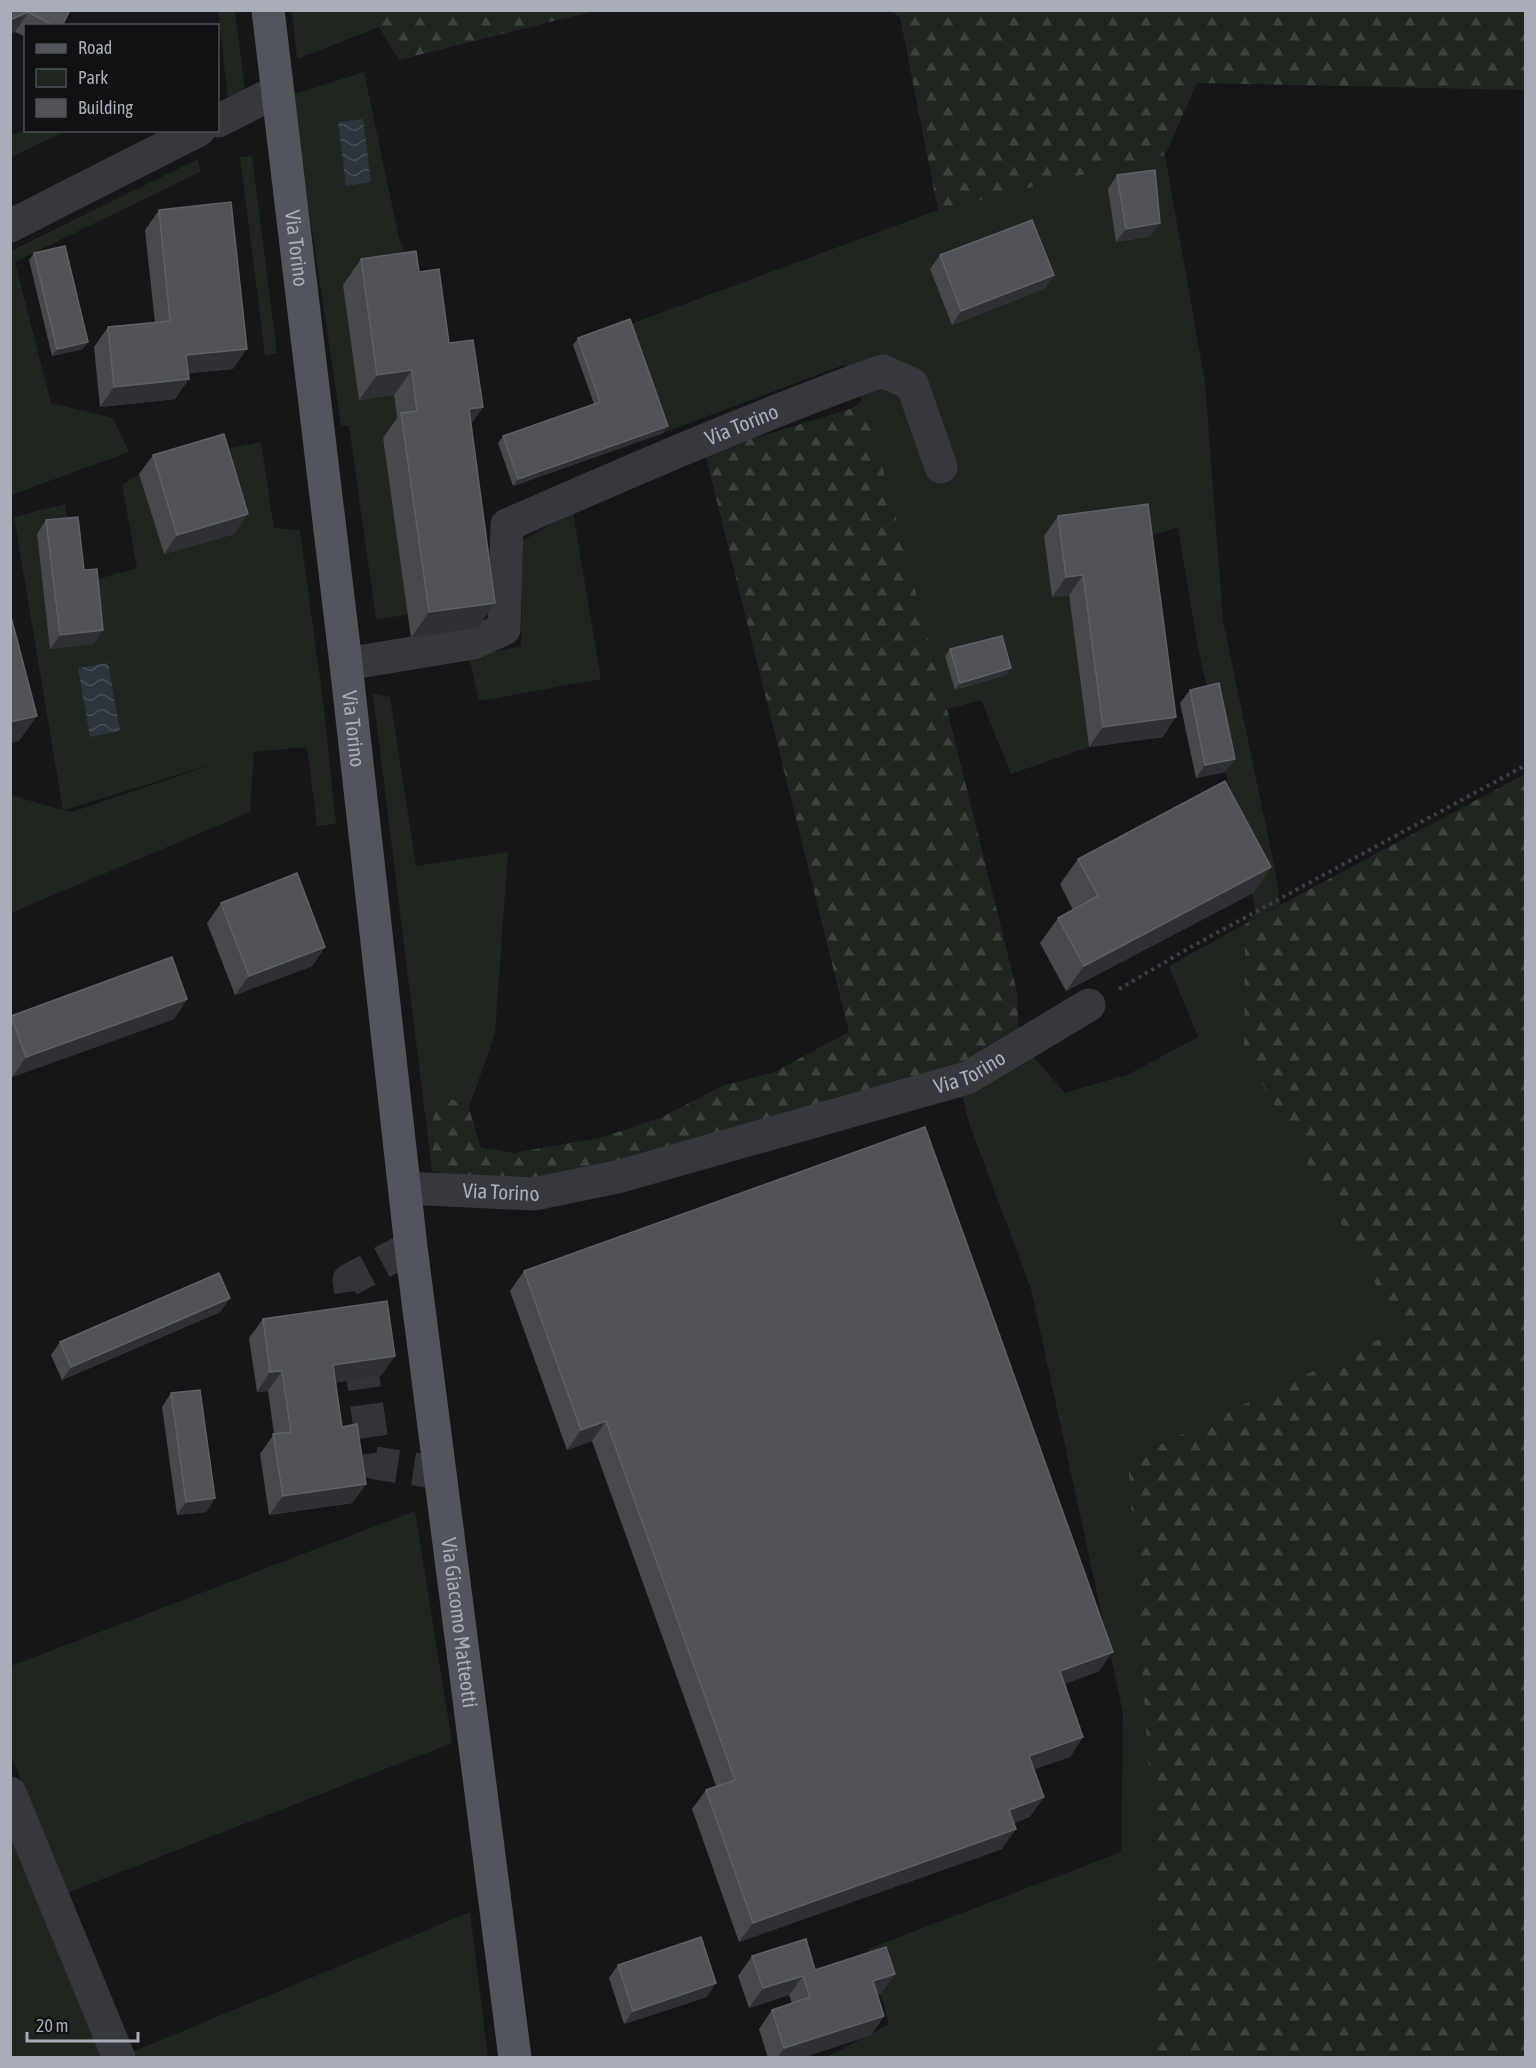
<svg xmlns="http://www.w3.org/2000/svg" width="1536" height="2068" font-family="'Asap Condensed',sans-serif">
  <defs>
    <pattern id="forest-firs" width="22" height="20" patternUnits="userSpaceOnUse" patternTransform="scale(1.5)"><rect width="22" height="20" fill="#1e261f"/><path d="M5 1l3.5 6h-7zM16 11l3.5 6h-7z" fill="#3c433d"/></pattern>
    <pattern id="water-waves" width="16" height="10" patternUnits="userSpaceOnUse" patternTransform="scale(1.5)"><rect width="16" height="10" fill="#2c353c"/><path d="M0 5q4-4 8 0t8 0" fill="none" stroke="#485056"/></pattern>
  </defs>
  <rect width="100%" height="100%" fill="#161618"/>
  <g fill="#1e261f" fill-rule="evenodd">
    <polygon points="218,11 235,11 245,91 228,100"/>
    <polygon points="292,11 362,11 379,27 297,59"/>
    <polygon points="364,72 399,238 421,294 394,395 399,436 383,439 408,615 376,619 349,426 341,425 292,95"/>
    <polygon points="25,129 26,130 66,131 11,157 11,136"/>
    <polygon points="1165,155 1205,382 1223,621 1276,874 1280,904 1245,924 1244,1052 1402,1329 1128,1460 1154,1845 1150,2057 827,2057 889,2024 868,1949 1121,1852 1123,1713 1031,1289 969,1123 957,1076 1019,1040 1065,1093 1129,1074 1198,1037 1169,966 1245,924 1256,912 1197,642 1178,527 1137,541 1069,595 1089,747 1011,774 981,700 947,709 868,412 844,365 663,433 625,326 938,210"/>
    <polygon points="252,156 277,353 265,355 240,157"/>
    <polygon points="198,159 200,172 15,262 51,403 113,418 129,452 11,495 11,251"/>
    <path d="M261,442L274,528L300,530L324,709L336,824L317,826L307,747L254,752L250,812L11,913L10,795L63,810L14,517L65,504L69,530L87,582L137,568L122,485L139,474L164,554L210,453ZM219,762L72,812L64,810H65Z"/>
    <polygon points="573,512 601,679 479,701 469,657 521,646 522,541"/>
    <polygon points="373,694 390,697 416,866 508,852 495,1033 469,1108 434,1090 432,1171"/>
    <polygon points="415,1511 452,1743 67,1893 11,1755 11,1666"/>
    <polygon points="11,1818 116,2057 11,2057"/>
    <polygon points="470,1912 488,2057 134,2058 132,2052"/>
  </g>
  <g fill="url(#forest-firs)">
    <polygon points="362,11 594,11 399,60 379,27"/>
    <polygon points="891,11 1525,11 1525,90 1197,83 1165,155 938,210 900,17"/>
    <polygon points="862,400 868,412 947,709 1017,992 1019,1040 957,1075 532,1182 483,1182 432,1171 434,1090 469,1108 481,1148 514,1153 603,1137 660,1118 722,1086 774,1072 849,1032 705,453 853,408"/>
    <polygon points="1525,774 1525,2057 1150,2057 1154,1845 1128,1460 1401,1329 1244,1052 1245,924"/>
  </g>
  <g fill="url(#water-waves)">
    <polygon points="363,119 371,182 346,186 338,122"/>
    <polygon points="108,663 120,731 90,737 78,668"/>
  </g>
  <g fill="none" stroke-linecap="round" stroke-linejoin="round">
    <polyline stroke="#333438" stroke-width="33" stroke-dasharray="33 16" stroke-linecap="butt" points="411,1247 349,1280 375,1463 441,1473"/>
    <polyline stroke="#3d3f44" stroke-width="4" stroke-dasharray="3 4.5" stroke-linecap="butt" points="1119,989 1189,948 1526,765"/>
    <g stroke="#37383d" stroke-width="33">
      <polyline points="218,121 277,91"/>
      <polyline points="10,226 199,130"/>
      <path id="s1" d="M346,664L473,643L504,629L507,525C629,472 756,416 882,371L912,384L941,467"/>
      <path id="s2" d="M405,1188L534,1194L617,1177L967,1078L1089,1005"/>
      <polyline points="10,1793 119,2058"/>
    </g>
    <path stroke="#53555c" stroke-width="33" id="s3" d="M268,10L346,664L411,1247L515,2058"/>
  </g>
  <g fill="#47494d">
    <polygon points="10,10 70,10 62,26 26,26 26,37 15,32"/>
    <polygon points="1117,175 1151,236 1116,242 1108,189"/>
    <polygon points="159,210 233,369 188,373 175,399 100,407 94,347 108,327 155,323 145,230"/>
    <polygon points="34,253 83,349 52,356 29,260"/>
    <polygon points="940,255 1054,275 1044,289 952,325 930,269"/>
    <polygon points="361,259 419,272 449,343 483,407 471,424 478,628 411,638 383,438 397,418 394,395 359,400 343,285"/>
    <polygon points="578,338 663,433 513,486 498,443 503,436 594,404 573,345"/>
    <polygon points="153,455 234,534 164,554 139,474"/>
    <polygon points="1058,516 1163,737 1089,747 1069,595 1052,597 1044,536"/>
    <polygon points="46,520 94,644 50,649 37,534"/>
    <polygon points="950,649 1006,675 955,690 945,656"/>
    <polygon points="1190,690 1235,759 1225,772 1196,778 1180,703"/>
    <polygon points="1078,859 1271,867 1253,893 1066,991 1040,943 1058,918 1073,910 1060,884"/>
    <polygon points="221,903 325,947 312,966 235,995 207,923"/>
    <polygon points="187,999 174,1019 12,1077 10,1072 11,1016"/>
    <polygon points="524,1271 1099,1671 1064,1684 1083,1737 1070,1757 1034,1769 1030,1817 1013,1823 1002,1849 739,1942 692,1809 706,1790 716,1786 592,1441 567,1450 510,1291"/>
    <polygon points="230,1298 220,1312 62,1380 51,1355 60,1342"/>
    <polygon points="263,1319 381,1376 335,1382 342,1427 366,1484 352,1503 269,1515 260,1454 274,1434 268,1391 257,1392 249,1338"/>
    <polygon points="171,1393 215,1498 206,1512 177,1515 162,1407"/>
    <polygon points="752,1956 815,1970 895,1974 881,1993 878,1995 884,2016 871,2035 801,2058 768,2058 759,2029 772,2010 792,2003 789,1995 749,2008 738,1976"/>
    <polygon points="618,1965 707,1997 624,2024 609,1978"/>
  </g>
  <g fill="#2f3033">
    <polygon points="28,12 15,32 10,34 10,20"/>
    <polygon points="1160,223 1151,236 1116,242 1126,229"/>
    <polygon points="1054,275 1044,289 952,325 961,311"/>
    <polygon points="88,342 83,349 52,356 57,349"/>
    <polygon points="247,349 233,369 172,375 186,355"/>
    <polygon points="412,370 394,395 359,400 377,375"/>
    <polygon points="189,379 175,399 100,407 114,387"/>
    <polygon points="483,407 465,433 469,409"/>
    <polygon points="668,426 663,433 513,486 518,479"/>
    <polygon points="248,514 234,534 164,554 177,535"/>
    <polygon points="1083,575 1069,595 1052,597 1066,577"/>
    <polygon points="495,603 478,628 411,638 429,612"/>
    <polygon points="103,630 94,644 50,649 60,635"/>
    <polygon points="1011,668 1006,675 955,690 960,683"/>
    <polygon points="37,716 19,741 10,743 10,722"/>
    <polygon points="1176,717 1163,737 1089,747 1103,727"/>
    <polygon points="1235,759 1225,772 1196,778 1205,765"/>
    <polygon points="1271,867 1253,893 1066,991 1084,966"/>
    <polygon points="325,947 312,966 235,995 249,976"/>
    <polygon points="187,999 174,1019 12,1077 26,1057"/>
    <polygon points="230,1298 220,1312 62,1380 71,1367"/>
    <polygon points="395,1356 381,1376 319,1385 333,1365"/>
    <polygon points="282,1371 268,1391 257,1392 270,1372"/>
    <polygon points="606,1421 592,1441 567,1450 581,1430"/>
    <polygon points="366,1484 352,1503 269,1515 283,1496"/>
    <polygon points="215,1498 206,1512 177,1515 186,1502"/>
    <polygon points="1113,1652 1099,1671 1046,1691 1060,1671"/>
    <polygon points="1083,1737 1070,1757 1015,1776 1029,1756"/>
    <polygon points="1044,1797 1030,1817 995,1830 1009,1810"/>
    <polygon points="1016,1829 1002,1849 739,1942 753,1923"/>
    <polygon points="895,1974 881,1993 860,2000 873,1981"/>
    <polygon points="803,1976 789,1995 749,2008 763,1988"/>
    <polygon points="716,1983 707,1997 624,2024 633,2011"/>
    <polygon points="884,2016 871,2035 801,2058 777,2058 784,2048"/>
  </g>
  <g fill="#525359" stroke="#5f6168" stroke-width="1.5">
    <polygon points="10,10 70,10 62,26 55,26 28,12 10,20"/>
    <polygon points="1155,170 1160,223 1126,229 1117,175"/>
    <polygon points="231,202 247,349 186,355 189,379 114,387 108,327 170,321 159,210"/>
    <polygon points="1032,220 1054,275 961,311 940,255"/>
    <polygon points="65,246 88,342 57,349 34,253"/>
    <polygon points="416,251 419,272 439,269 449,343 473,340 483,407 469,409 495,603 429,612 401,413 417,411 412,370 377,375 361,259"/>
    <polygon points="630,319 668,426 518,479 503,436 600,402 578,338"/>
    <polygon points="224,434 248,514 177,535 153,455"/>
    <polygon points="1148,504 1176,717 1103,727 1083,575 1066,577 1058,516"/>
    <polygon points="78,517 84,570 97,569 103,630 60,635 46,520"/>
    <polygon points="10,613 37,716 10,722"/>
    <polygon points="1002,636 1011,668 960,683 950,649"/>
    <polygon points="1219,683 1235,759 1205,765 1190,690"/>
    <polygon points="1225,781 1271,867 1084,966 1058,918 1098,896 1078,859"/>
    <polygon points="297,873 325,947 249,976 221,903"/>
    <polygon points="172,957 187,999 26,1057 11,1016"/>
    <polygon points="925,1127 1113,1652 1060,1671 1083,1737 1029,1756 1044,1797 1009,1810 1016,1829 753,1923 706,1790 735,1780 606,1421 581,1430 524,1271"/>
    <polygon points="219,1273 230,1298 71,1367 60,1342"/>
    <polygon points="387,1301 395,1356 333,1365 342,1427 357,1424 366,1484 283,1496 273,1434 291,1432 282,1371 270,1372 263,1319"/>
    <polygon points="200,1390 215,1498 186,1502 171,1393"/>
    <polygon points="701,1937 716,1983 633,2011 618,1965"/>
    <polygon points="806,1939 815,1970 886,1947 895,1974 873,1981 884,2016 784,2048 772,2010 810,1997 803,1976 763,1988 752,1956"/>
  </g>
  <g text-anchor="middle" stroke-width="4.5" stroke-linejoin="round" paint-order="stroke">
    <g font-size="21" fill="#a8adb8" stroke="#111113">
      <text dy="7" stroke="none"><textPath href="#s3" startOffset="240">Via Torino</textPath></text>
      <text dy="7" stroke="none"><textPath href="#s1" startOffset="522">Via Torino</textPath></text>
      <text dy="7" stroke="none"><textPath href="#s3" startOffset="724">Via Torino</textPath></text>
      <text dy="7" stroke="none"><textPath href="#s2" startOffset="582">Via Torino</textPath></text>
      <text dy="7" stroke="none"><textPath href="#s2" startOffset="96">Via Torino</textPath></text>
      <text dy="7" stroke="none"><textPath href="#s3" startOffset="1624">Via Giacomo Matteotti</textPath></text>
    </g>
  </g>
  <rect width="1536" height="2068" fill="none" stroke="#a8adb8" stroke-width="24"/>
  <rect x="24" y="24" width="195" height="108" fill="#111113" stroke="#4d4f55" stroke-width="1.5"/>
  <rect x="36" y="44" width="30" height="9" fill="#53555c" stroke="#4d4f55" stroke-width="1.5"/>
  <text x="78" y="54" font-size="18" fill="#a8adb8">Road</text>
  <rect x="36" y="69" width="30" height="18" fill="#1e261f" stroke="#4d4f55" stroke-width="1.5"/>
  <text x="78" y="84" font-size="18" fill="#a8adb8">Park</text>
  <rect x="36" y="99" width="30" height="18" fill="#525359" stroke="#4d4f55" stroke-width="1.5"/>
  <text x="78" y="114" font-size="18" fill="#a8adb8">Building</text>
  <path d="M27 2032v9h111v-9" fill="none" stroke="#a8adb8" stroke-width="3"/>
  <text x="36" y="2032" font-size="18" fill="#a8adb8" stroke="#111113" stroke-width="4.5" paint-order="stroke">20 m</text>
</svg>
